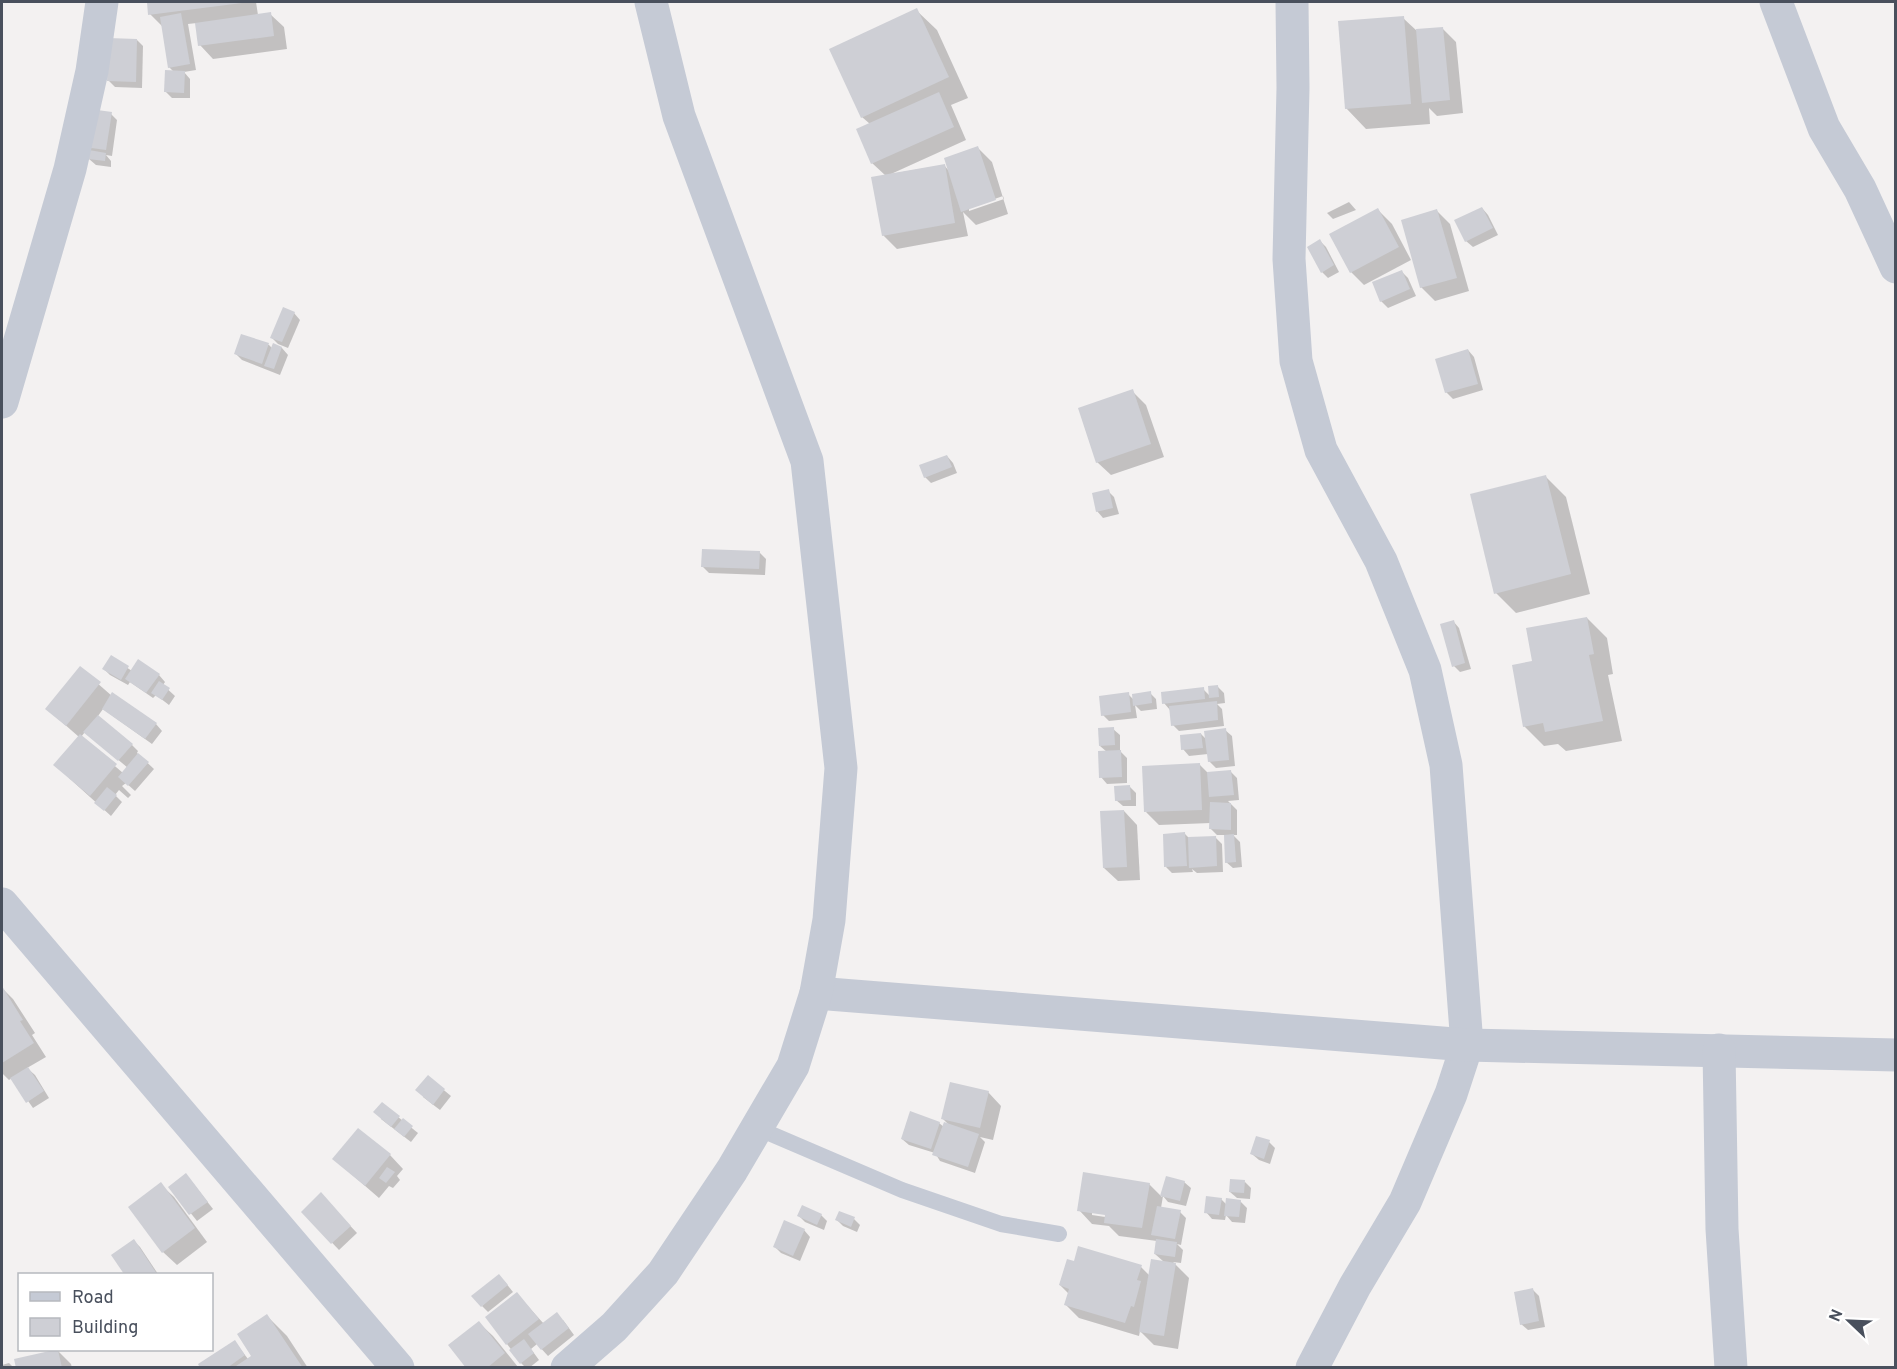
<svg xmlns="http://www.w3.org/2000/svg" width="1897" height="1369" font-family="Overpass,sans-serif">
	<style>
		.shadow { fill: #0003; fill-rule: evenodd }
		.building { fill: #cecfd5 }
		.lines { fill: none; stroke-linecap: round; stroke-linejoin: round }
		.service { stroke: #c5cad5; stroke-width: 16 }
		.minor { stroke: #c5cad5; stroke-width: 33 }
		.tertiary { stroke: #c5cad5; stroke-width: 33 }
	</style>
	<rect width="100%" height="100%" fill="#f3f1f1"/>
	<g class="shadow">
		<path d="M148,2H256L258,15L270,14L284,27L287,49L213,59L200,45L197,23L188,24L196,70L184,72L190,79V98H172L165,91L174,72L169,67L163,27L150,14Z"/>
		<path d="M916,10L937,30L968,98L951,105L966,140L891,174L944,165L949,171L978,148L992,162L1008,214L976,225L963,212L968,236L897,249L883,235L886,176L872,163L870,124L862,117ZM1003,196L1004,199L969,211V208Z"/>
		<path d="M1403,18L1417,31L1442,28L1456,42L1463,113L1437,116L1429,108L1430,124L1366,129L1346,108Z"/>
		<path d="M137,40L143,46L142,88L115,87L108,80Z"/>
		<path d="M111,114L117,120L112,156L106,155L111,161V167L96,165L89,159L86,147Z"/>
		<path d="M1349,202L1356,210L1333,219L1327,213Z"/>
		<path d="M1482,208L1488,215L1498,235L1473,247L1466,241Z"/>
		<path d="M1378,210L1392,224L1411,260L1364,285L1351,272Z"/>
		<path d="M1437,211L1450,224L1469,291L1435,301L1421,287Z"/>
		<path d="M1320,241L1326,247L1339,272L1328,278L1322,272Z"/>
		<path d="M1401,271L1408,278L1416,296L1388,308L1381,301L1374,283Z"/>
		<path d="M294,313L300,320L288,348L278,344L272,338Z"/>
		<path d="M242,336L269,345L272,348L273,345L282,348L288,355L280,375L242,360L235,353Z"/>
		<path d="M1468,350L1474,357L1483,390L1453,399L1446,392Z"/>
		<path d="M1132,391L1146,405L1164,457L1111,475L1097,462Z"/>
		<path d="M947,456L953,463L957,473L931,483L925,477Z"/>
		<path d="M1545,476L1566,497L1590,594L1516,613L1496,593Z"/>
		<path d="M1108,491L1114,497L1119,514L1103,518L1097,511Z"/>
		<path d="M759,552L766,559L765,575L709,573L703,567Z"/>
		<path d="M1587,618L1607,638L1613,674L1608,675L1622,741L1566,751L1558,744L1544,746L1524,726Z"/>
		<path d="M1453,621L1459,628L1471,669L1460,672L1454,666Z"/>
		<path d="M111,657L132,671L159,675L165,682L163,685L175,696L169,705L156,695L153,698L130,682L128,685L110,675L104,669Z"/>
		<path d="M80,668L112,696L156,724L162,731L152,744L103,709L98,716L132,745L138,751L137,753L154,769L135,791L126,783L122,786L131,795L128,798L119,790L115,795L122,802L111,816L69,778L79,737L47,709ZM85,732L128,768L123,773L81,737Z"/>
		<path d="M1218,687L1224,693L1225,703L1217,704L1222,709L1224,726L1179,731L1173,725L1170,710L1164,703L1203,689L1210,696Z"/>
		<path d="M1150,693L1156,699L1157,709L1141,711L1135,705L1137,718L1109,721L1103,715L1128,694L1134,700Z"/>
		<path d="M1113,729L1120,735V751L1127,758V783L1107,784L1101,777L1107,752L1100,746Z"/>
		<path d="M1225,730L1232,736L1235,766L1216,768L1209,761L1208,754L1189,756L1183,749L1201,734L1207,740Z"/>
		<path d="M1200,765L1209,774L1230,771L1237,778L1239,800L1228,801L1237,810V835H1233L1240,842L1242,867L1233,868L1226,862L1225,835H1217L1210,828L1211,823L1159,825L1146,812Z"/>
		<path d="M1129,786L1136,793V806H1123L1116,800Z"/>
		<path d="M1124,811L1137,825L1140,880L1118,881L1104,868Z"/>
		<path d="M1185,834L1190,839L1215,837L1222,844L1223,872L1197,873L1192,869L1193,872L1172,873L1166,867Z"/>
		<path d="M2,988L13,999L35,1033L32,1035L46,1057L27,1068L35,1075L49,1098L33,1108L12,1078L9,1080L2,1073Z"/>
		<path d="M428,1077L451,1096L440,1110L423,1097Z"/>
		<path d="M988,1092L1001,1106L993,1140L980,1137L985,1142L975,1173L940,1161L935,1153L909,1145L902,1139L939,1123L944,1127H951L943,1119Z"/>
		<path d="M382,1104L418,1133L411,1142L381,1119Z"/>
		<path d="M1269,1142L1275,1148L1270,1164L1259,1160L1252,1154Z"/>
		<path d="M390,1155L403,1169L397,1176L400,1180L393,1188L389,1186L379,1198L334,1159Z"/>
		<path d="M1167,1177L1184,1182L1191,1188L1186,1206L1168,1202L1163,1196L1161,1208L1180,1212L1186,1218L1181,1245L1177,1244L1183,1250L1181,1263L1173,1262L1189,1278L1178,1349L1154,1345L1140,1331L1139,1336L1079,1318L1066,1305L1069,1294L1060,1285L1075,1263L1141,1267L1150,1276L1164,1262L1155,1254L1157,1241L1119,1236L1109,1226L1092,1224L1079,1210L1149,1184L1162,1197ZM1092,1212L1113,1215L1112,1218L1092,1215Z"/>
		<path d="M192,1182L213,1209L197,1221L170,1187Z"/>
		<path d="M1245,1182L1251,1188L1250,1199L1237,1198L1230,1192Z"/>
		<path d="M160,1184L174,1197L207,1242L177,1265L163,1252Z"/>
		<path d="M1221,1199L1227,1205L1240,1201L1247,1208L1245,1223L1232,1222L1226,1215L1225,1220L1212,1219L1206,1212Z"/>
		<path d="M327,1201L357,1233L339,1250L303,1212Z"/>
		<path d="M821,1215L827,1221L824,1230L805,1222L799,1216Z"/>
		<path d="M854,1219L860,1225L857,1232L843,1226L837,1220Z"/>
		<path d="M804,1230L810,1237L800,1261L781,1253L775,1247Z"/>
		<path d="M134,1241L140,1247L158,1274H126L113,1255Z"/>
		<path d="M505,1282L513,1292L488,1312L482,1306Z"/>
		<path d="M1533,1290L1539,1296L1545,1327L1528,1330L1521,1324Z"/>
		<path d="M517,1294L544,1324L563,1320L574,1335L548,1356L537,1344L531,1349L539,1360L529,1368H526L521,1363L507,1344Z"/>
		<path d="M267,1316L287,1336L308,1368H202L235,1342L248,1359L253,1356Z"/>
		<path d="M479,1323L493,1336L518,1367L468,1368Z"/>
		<path d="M57,1350L71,1364L72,1368H18Z"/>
		<path d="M9,1363L14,1368H2V1365Z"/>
	</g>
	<g class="building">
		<path d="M147,2H242V3L148,15Z"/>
		<path d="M917,8L949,77L861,118L829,49Z"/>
		<path d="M271,12L274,36L198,46L195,23Z"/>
		<path d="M181,13L190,64L168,68L160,17Z"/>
		<path d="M1404,16L1411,104L1345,109L1338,21Z"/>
		<path d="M1443,27L1450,100L1422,103L1416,29Z"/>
		<path d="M108,38L137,39L136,82L107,81Z"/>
		<path d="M165,70L185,71L184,93L164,92Z"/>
		<path d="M939,92L954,127L871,164L856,129Z"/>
		<path d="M90,109L112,112L106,150L84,147Z"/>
		<path d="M978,146L996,200L961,212L944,158Z"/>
		<path d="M89,150L106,153L105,161L88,159Z"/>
		<path d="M945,164L955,223L882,236L871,177Z"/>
		<path d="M1482,207L1493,228L1465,242L1454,220Z"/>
		<path d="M1378,208L1399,247L1350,273L1329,234Z"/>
		<path d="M1437,209L1457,278L1420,288L1401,220Z"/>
		<path d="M1320,239L1334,265L1321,273L1307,247Z"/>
		<path d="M1402,270L1410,289L1380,302L1372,282Z"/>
		<path d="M283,307L295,312L282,342L270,338Z"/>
		<path d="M241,334L269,343L262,364L234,354Z"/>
		<path d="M273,343L282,347L274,369L264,366Z"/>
		<path d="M1468,349L1478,384L1445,393L1435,359Z"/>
		<path d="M1133,389L1151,444L1096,463L1078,408Z"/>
		<path d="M947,455L952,467L924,478L919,465Z"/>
		<path d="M1546,475L1571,574L1494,594L1470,494Z"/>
		<path d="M1109,489L1113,508L1096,512L1092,493Z"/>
		<path d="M702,549L760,551L759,569L701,567Z"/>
		<path d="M1587,617L1594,654L1589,655L1603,721L1545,732L1543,723L1523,727L1512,665L1532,661L1526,628Z"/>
		<path d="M1454,620L1465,663L1452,667L1440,624Z"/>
		<path d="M111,655L129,666L121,680L102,669Z"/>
		<path d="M138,659L160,674L146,693L125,679Z"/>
		<path d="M80,666L101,682L66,726L45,709Z"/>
		<path d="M159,681L170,688L162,700L151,693Z"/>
		<path d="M1218,685L1219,697L1209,698L1208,686Z"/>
		<path d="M1204,687L1205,699L1162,704L1161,692Z"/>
		<path d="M1151,691L1152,703L1133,706L1132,694Z"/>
		<path d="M112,692L157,723L145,739L102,709Z"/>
		<path d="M1129,692L1131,712L1101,716L1099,696Z"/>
		<path d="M1217,701L1218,720L1171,726L1169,706Z"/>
		<path d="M98,715L133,744L118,761L83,732Z"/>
		<path d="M1114,727L1115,745L1099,746L1098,728Z"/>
		<path d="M1226,728L1229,760L1208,762L1204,731Z"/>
		<path d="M1201,733L1203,748L1181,750L1180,735Z"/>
		<path d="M80,734L117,764L90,796L53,765Z"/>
		<path d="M1121,750L1122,777L1099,778L1098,751Z"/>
		<path d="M138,753L149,762L128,786L118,777Z"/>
		<path d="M1200,763L1202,810L1144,812L1142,766Z"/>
		<path d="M1231,770L1234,795L1209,797L1207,772Z"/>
		<path d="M1130,785L1131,800L1115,801L1114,786Z"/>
		<path d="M107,787L117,795L104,811L94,803Z"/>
		<path d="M1210,802L1231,803V830L1209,829Z"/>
		<path d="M1124,810L1127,867L1103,868L1100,811Z"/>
		<path d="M1185,832L1187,866L1164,867L1163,834Z"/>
		<path d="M1234,834L1236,862L1225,863L1224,835Z"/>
		<path d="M1216,836L1217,866L1189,868L1188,837Z"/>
		<path d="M2,986L23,1020L20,1021L34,1043L2,1063Z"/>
		<path d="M28,1067L44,1091L26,1103L10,1078Z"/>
		<path d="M428,1075L445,1089L433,1105L415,1090Z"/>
		<path d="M950,1082L989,1091L980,1128L941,1119Z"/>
		<path d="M382,1102L400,1116L391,1127L373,1112Z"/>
		<path d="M910,1111L940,1122L931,1149L901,1139Z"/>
		<path d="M403,1118L413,1126L404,1137L394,1129Z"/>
		<path d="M944,1122L979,1134L968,1167L932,1155Z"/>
		<path d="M358,1128L391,1154L365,1186L332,1159Z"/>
		<path d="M1256,1136L1270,1140L1264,1159L1250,1154Z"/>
		<path d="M387,1167L395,1172L386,1183L379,1178Z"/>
		<path d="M1083,1172L1150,1183L1142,1228L1104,1223L1105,1215L1077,1211Z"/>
		<path d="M186,1173L208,1202L189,1215L168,1187Z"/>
		<path d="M1166,1176L1185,1181L1180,1201L1160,1196Z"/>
		<path d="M1230,1179L1245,1180L1244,1193L1229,1192Z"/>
		<path d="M161,1182L195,1228L162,1253L128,1207Z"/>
		<path d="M321,1192L351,1226L331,1244L301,1212Z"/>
		<path d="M1206,1196L1222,1198L1219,1215L1204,1213Z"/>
		<path d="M1226,1198L1241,1200L1239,1217L1224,1216Z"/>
		<path d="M802,1205L822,1214L817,1225L797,1216Z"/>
		<path d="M1157,1206L1181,1210L1175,1239L1151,1235Z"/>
		<path d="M839,1211L855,1217L851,1227L835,1220Z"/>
		<path d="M784,1220L805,1229L793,1256L773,1247Z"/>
		<path d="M134,1239L157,1274H124L111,1255Z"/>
		<path d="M1156,1239L1177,1242L1175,1257L1154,1254Z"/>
		<path d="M1078,1246L1142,1265L1137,1280L1141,1281L1134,1307L1131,1306L1125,1323L1064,1305L1069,1289L1059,1285L1067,1259L1074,1261Z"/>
		<path d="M1151,1259L1176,1263L1164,1336L1139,1332Z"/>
		<path d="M499,1274L508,1285L481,1307L471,1296Z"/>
		<path d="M1533,1288L1539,1321L1520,1325L1514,1292Z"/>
		<path d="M517,1292L539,1319L506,1345L485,1317Z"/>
		<path d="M557,1312L569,1328L541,1350L528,1334Z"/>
		<path d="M267,1314L303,1368H233L251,1356L237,1334Z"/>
		<path d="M479,1321L505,1353L487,1368H466L448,1345Z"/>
		<path d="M524,1339L534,1353L520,1364L509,1350Z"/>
		<path d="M235,1340L245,1355L227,1368H200L198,1364Z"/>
		<path d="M54,1350H58L62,1368H16L14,1359Z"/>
	</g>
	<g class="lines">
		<path class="service" d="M757,1128L902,1190L1001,1224L1059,1234"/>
		<g class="minor">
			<path d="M1292,2L1293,88L1289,259L1296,361L1321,450L1381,561L1425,670L1446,765L1467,1045L1451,1094L1405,1202L1355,1286L1312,1368"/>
			<path d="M1776,2L1824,128L1860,189L1896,267"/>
			<path d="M2,402L70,169L92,71L102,2"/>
			<path d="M816,993L1467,1045L1896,1055"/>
			<path d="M1719,1050L1722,1229L1731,1368"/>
			<path d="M567,1368L614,1327L663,1273L732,1170L793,1066L816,993L829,920L841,768L807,461L679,116L651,2"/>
		</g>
		<path class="tertiary" d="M2,904L398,1368"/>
	</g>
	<rect width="1897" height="1369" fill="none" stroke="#49505d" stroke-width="6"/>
	<rect x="18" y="1273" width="195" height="78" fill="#ffffff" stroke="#b6b9be" stroke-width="1.5"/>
	<rect x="30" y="1292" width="30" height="9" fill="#c5cad5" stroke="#b6b9be" stroke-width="1.5"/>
	<text x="72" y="1303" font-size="18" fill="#49505d">Road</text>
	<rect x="30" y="1318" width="30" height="18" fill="#cecfd5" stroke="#b6b9be" stroke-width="1.5"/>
	<text x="72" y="1333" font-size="18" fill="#49505d">Building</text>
	<g transform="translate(1849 1321) rotate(293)" stroke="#ffffff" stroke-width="4.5" paint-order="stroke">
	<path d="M0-4.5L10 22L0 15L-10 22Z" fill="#49505d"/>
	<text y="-9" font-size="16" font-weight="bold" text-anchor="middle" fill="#49505d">N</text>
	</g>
</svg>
